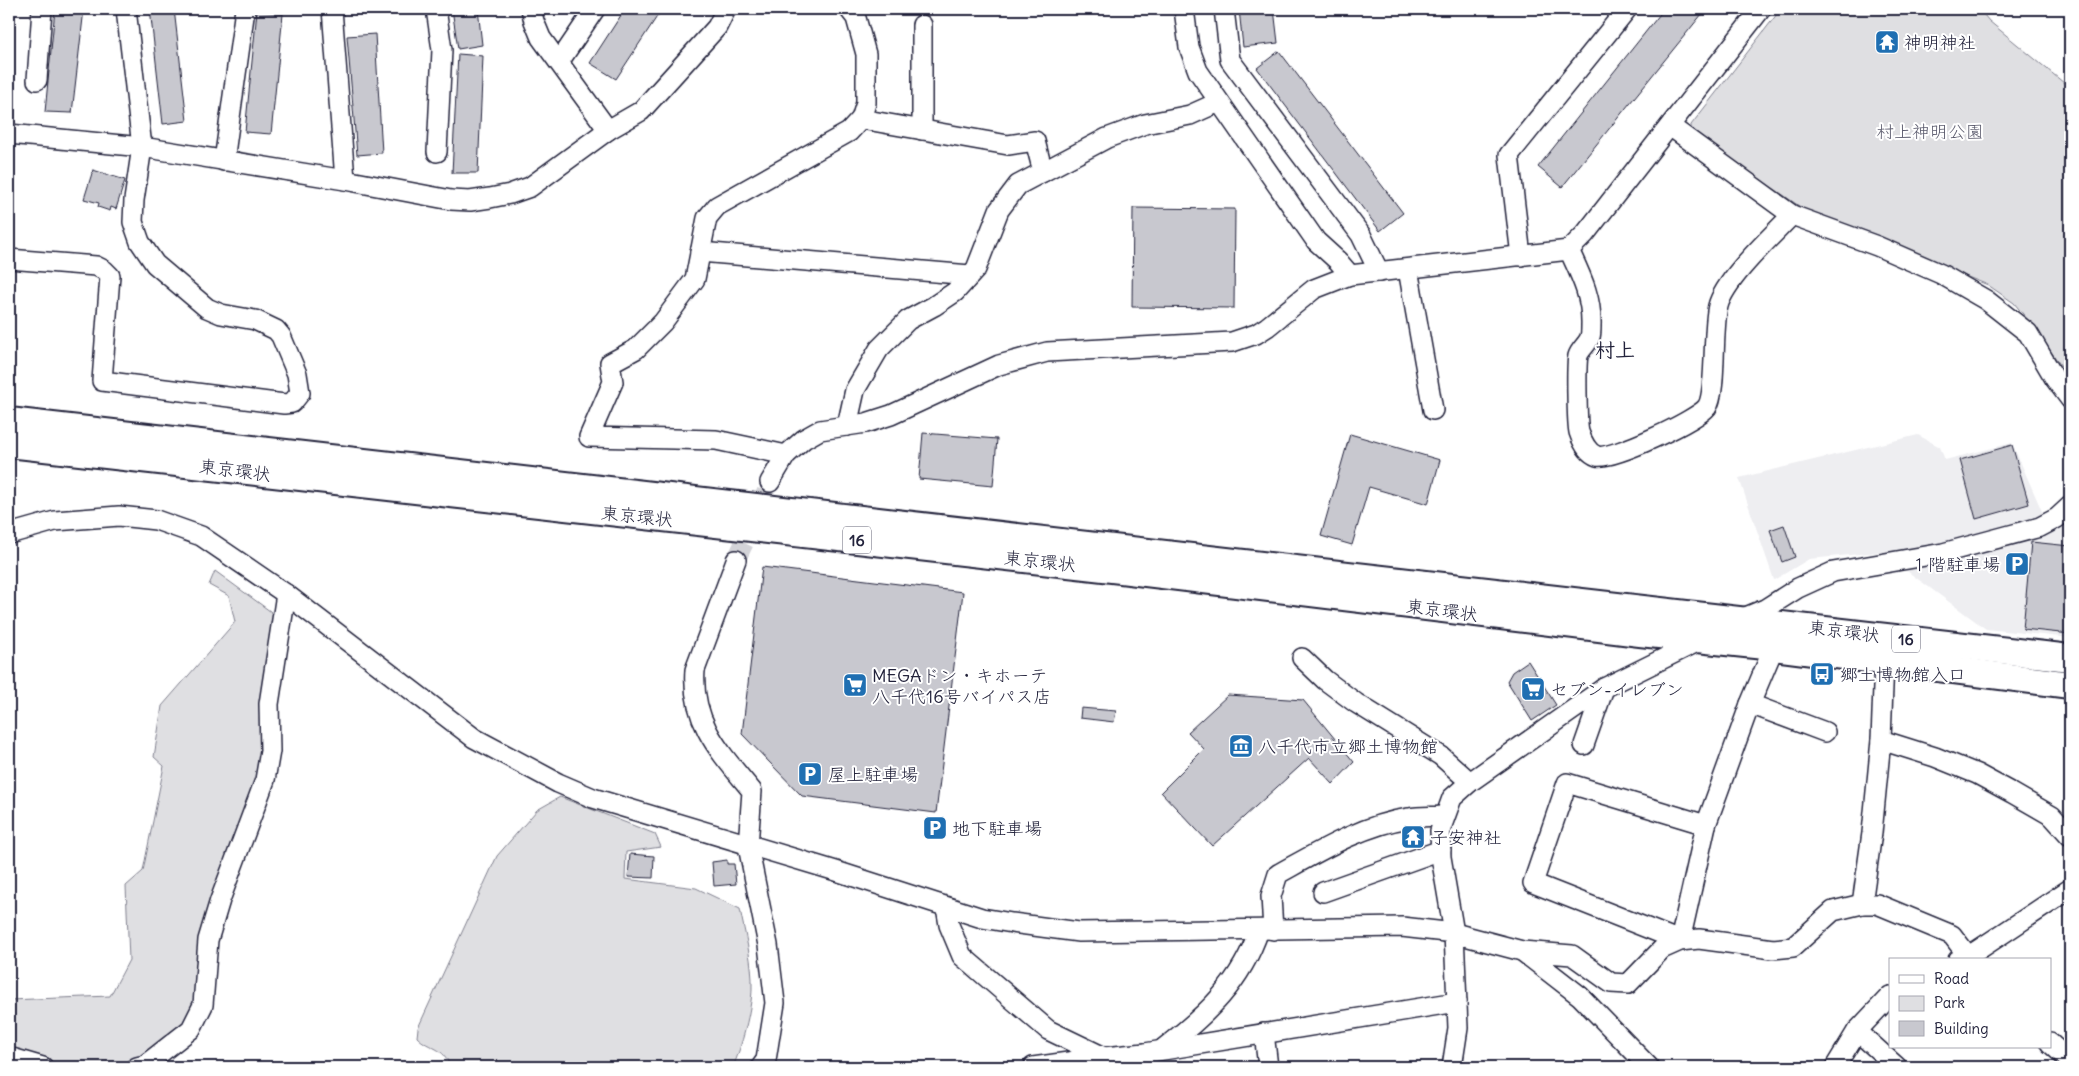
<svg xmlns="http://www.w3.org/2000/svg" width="2079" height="1076" font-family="Delius,'Klee One',sans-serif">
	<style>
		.built { fill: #eeeef1 }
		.green { fill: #dfdfe2; stroke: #80808e }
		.building { fill: #c8c8cf; stroke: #22223b }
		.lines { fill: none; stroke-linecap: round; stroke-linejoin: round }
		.minor-tunnel { stroke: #d3d3d8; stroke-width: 19; stroke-dasharray: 19 9; stroke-linecap: butt }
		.minor-casing { stroke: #22223b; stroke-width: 22 }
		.highway-casing { stroke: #22223b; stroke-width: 30 }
		.minor { stroke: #fff; stroke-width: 19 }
		.highway { stroke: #fff; stroke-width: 26 }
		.labels { text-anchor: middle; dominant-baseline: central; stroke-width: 4; stroke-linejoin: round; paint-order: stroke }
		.shield { fill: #fff; stroke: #646476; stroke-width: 1 }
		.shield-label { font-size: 16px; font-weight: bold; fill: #22223b }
		.poi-label { font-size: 18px; fill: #22223b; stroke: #fff; text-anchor: start }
		.park-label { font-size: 18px; fill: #5b5b6d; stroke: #fff }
		.street-label { font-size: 18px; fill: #22223b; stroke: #fff }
		.quarter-label { font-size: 20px; font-weight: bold; fill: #22223b; stroke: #fff }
	</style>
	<rect width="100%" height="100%" fill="#fff"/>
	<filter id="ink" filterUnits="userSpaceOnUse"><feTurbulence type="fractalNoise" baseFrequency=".02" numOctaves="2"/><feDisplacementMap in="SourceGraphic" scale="10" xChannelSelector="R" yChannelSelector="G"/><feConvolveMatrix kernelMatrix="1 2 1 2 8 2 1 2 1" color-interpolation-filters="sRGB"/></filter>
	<g filter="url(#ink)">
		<path class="built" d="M1918,435L1940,447L1945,460L2012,443L2049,527L2070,529V638L1986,629L1881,552L1809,559L1774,580L1739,478Z"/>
		<g class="green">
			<path d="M1781,9H1979L1989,21L2070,88V379L2036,330L2014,303L1988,285L1812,215L1691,131V125Z"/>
			<path d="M215,571L274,614L265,751L199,991L187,1023L146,1059L104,1067H9V1000L110,996L129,960L126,886L143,871L164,766L154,757L162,706L235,622L229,596L209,585Z"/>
			<path d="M560,797L655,834L661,847L626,852L625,879L696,888L740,909C745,935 753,963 752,989C752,1008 741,1049 733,1067H450C444,1046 430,1050 417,1037L418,1028L497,856L537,810Z"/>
		</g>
		<g class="building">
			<path d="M55,9H84L72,113L45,112Z"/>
			<path d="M150,9H174L187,121L163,124Z"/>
			<path d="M452,9H478L482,45L458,49Z"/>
			<path d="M625,9H662L616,79L590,63Z"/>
			<path d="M1239,9H1274L1278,43L1243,47Z"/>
			<path d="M1664,9H1695L1702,14L1562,187L1538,167Z"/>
			<path d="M257,11L283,14L271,134L245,132Z"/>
			<path d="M375,34L382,153L357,155L347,36Z"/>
			<path d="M1279,51L1403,213L1380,231L1257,68Z"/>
			<path d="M458,54L483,56L478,173H452Z"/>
			<path d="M93,170L125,180L116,209L111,207L110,211L98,207L99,203L84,199Z"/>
			<path d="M1133,208L1235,209L1234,308L1132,307Z"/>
			<path d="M923,433L997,439L993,486L919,479Z"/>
			<path d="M1350,434L1440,460L1428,504L1369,487L1352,545L1321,536Z"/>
			<path d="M2012,445L2029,504L1976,519L1960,460Z"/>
			<path d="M1784,525L1795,557L1782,562L1770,530Z"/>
			<path d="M2031,542L2070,546V634L2023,629Z"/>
			<path d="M762,567L963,592L936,813L802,796L742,734Z"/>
			<path d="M1528,661L1556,705L1532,721L1507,681L1512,672Z"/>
			<path d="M1228,695L1303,700L1354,762L1333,784L1309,758L1212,846L1161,792L1204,749L1188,732Z"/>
			<path d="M1081,708L1116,711L1114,722L1080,718Z"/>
			<path d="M630,854L654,856L653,878L628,877Z"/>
			<path d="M727,860V864H734L736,884L714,886L712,862Z"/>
		</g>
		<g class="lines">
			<path class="minor-tunnel" d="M736,560L755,520L770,482"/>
			<defs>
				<g id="minor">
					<path d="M332,9L345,180"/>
					<path d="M436,9L442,50L437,152"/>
					<path d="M531,9L534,21L541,38L608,130"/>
					<path d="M1184,9L1189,47L1198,71L1316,241L1338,261L1350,275"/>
					<path d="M1224,9L1230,60L1361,235L1379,272"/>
					<path d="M559,62L595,9"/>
					<path d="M37,80L42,9"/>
					<path d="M861,119L1008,145L1035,141L1043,172"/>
					<path d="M1670,126L1792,215L1877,246L1941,274L1986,300L2028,333L2055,379L2070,399"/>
					<path d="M922,130V25"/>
					<path d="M9,134L142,147L345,180L451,200L470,201L490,198L510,194L530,187L608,130L641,111L717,27L726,9"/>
					<path d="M224,161L245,9"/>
					<path d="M1569,250C1581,276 1592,297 1591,326C1591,329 1591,334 1590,337C1588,344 1580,349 1578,356C1576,365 1577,424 1579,432C1582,441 1588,453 1597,456C1612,460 1697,420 1707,407C1717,393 1712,329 1718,306C1725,279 1771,237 1792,215"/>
					<path d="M700,252L970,275"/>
					<path d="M1521,256L1509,155L1627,9"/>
					<path d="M9,259L96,266L104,270L110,276L102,381L284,404L292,403L300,393L297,374L281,336L276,330L255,320L221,314L207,308L155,264L140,242L133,222L134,200L142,147L126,9"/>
					<path d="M1408,269L1433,410"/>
					<path d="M847,426L855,390L879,349L908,320L934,306L955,292L976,269L999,210L1018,185L1107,138L1145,124L1190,115L1219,102"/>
					<path d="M786,455L716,440L589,437L613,382L610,363L636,349L663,322L695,279L707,218L717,206L849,132L861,119L866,103V54L856,18L849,9"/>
					<path d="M770,482L786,455L804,439L820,430L866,423L891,415L999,365L1047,352L1232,342L1256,334L1267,327L1314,289L1350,275L1569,250L1585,234L1761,9"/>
					<path d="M9,534L55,521L119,516L156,520L201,536L286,594L474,738L558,783L593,798L836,871L982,918L1012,923L1079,932L1402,927L1454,933L1522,951L1580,996L1649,1067"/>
					<path d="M736,560L695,670C691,723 721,753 752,791L748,846L768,945L775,1003L766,1060L761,1067"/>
					<path d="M1741,619L1765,609L1798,588L1833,572L1943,553L2040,527L2057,518L2070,506"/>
					<path d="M1302,658L1325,680L1356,703L1441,756L1470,782"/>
					<path d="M1750,704L1825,732"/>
					<path d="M1881,740L1935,757L1977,774L2012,793L2052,816L2070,836"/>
					<path d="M1584,745L1604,688"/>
					<path d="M1567,783L1706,825L1680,941L1533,883Z"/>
					<path d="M1706,825L1750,704L1774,647"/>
					<path d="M1323,892L1441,850"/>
					<path d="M1862,904L1872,833L1881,740L1884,660"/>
					<path d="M946,907L949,925L962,956L1048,1030L1104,1057"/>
					<path d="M1273,930L1271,896L1278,874C1318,852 1362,825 1409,818C1420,816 1432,817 1444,816"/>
					<path d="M1522,951L1572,955L1611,983L1628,984L1662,949L1680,941L1699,939L1773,949L1793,947L1833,911L1862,904H1877L1952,935L1971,960"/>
					<path d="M1958,960L1969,956L2070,889"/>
					<path d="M1857,1031L1897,1067"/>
					<path d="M1264,1033L1268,1067"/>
					<path d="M2050,1043L2070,1061"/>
					<path d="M1164,1048C1207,1014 1241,983 1259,930"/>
					<path d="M9,1057L43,1067"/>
					<path d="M137,1067L145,1065L191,1029L203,1005L208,940L220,900L265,780L270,751L269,704L286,594"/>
					<path d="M1033,1067L1104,1057L1145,1053L1457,1002"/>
					<path d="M1452,1067L1458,1028L1454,933L1441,857L1440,831L1452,798L1470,782L1604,688L1703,639"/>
					<path d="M1835,1067L1857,1031L1890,996"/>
				</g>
				<g id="highway">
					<path d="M9,421L2070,658"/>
					<path d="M9,444L1121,570L1640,633L1774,647L2070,685"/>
				</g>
			</defs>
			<use href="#minor" class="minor-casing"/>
			<use href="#highway" class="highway-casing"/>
			<use href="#minor" class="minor"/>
			<use href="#highway" class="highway"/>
		</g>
	</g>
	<defs>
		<symbol id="temple-square" viewBox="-11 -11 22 22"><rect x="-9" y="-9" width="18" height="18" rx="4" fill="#1f6fb2" stroke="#fff"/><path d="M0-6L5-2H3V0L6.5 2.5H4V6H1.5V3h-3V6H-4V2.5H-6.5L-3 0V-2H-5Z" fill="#fff"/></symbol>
		<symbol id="parking-square" viewBox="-11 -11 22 22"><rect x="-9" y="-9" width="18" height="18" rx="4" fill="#1f6fb2" stroke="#fff"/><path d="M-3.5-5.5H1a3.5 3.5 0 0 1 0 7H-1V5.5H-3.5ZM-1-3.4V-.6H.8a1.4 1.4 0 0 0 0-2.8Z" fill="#fff"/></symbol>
		<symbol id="bus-square" viewBox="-11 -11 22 22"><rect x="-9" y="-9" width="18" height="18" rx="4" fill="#1f6fb2" stroke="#fff"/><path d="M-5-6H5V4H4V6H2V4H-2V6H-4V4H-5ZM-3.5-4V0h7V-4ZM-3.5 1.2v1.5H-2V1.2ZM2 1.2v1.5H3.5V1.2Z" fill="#fff"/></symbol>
		<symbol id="supermarket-square" viewBox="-11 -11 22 22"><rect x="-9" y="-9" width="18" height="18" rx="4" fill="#1f6fb2" stroke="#fff"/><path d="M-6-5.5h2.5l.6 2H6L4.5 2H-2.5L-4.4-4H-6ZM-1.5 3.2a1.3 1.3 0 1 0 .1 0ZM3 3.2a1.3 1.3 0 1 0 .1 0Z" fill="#fff"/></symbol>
		<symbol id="museum-square" viewBox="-11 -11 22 22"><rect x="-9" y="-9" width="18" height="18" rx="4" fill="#1f6fb2" stroke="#fff"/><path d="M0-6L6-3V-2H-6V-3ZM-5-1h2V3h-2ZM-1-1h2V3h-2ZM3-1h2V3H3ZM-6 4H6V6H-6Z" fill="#fff"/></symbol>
	</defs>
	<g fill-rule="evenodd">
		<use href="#temple-square" x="1873" y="28" width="28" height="28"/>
		<use href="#parking-square" x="2003" y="550" width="28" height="28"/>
		<use href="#bus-square" x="1808" y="660" width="28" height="28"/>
		<use href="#supermarket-square" x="841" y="671" width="28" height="28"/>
		<use href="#supermarket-square" x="1519" y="675" width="28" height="28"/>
		<use href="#museum-square" x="1227" y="732" width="28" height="28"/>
		<use href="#parking-square" x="796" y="760" width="28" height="28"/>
		<use href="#parking-square" x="921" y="814" width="28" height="28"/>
		<use href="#temple-square" x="1399" y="823" width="28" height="28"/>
	</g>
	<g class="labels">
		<g class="shield">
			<rect x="843" y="526.5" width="28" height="27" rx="4"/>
			<rect x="1892" y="625.5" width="28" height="27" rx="4"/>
		</g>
		<g class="shield-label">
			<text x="857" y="540">16</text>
			<text x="1906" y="639">16</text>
		</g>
		<g class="poi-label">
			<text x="1904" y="42">神明神社</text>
			<text x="2000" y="564" text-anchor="end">１階駐車場</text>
			<text x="1840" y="674">郷土博物館入口</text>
			<text x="872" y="675">MEGAドン・キホーテ<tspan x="872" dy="21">八千代16号バイパス店</tspan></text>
			<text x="1550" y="689">セブン-イレブン</text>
			<text x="1258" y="746">八千代市立郷土博物館</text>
			<text x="828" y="774">屋上駐車場</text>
			<text x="952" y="828">地下駐車場</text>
			<text x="1430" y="837">子安神社</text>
		</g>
		<g class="park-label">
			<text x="1930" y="131">村上神明公園</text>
		</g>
		<g class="street-label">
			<text transform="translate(235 470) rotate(7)">東京環状</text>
			<text transform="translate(637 516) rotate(6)">東京環状</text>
			<text transform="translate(1040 561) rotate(6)">東京環状</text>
			<text transform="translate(1442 610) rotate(7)">東京環状</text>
			<text transform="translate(1844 631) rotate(7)">東京環状</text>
		</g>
		<g class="quarter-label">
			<text x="1615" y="349">村上</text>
		</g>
	</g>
	<rect width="2079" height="1076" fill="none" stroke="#fff" stroke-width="30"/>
	<rect x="15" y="15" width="2049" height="1046" fill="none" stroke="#22223b" stroke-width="2" filter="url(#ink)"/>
	<rect x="1889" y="958" width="162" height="90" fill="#ffffff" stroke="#a7a7b1"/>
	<rect x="1899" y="975" width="25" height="8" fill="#ffffff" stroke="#a7a7b1"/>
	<text x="1934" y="984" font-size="15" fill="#22223b">Road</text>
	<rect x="1899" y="996" width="25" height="15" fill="#dfdfe2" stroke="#a7a7b1"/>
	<text x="1934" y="1008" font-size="15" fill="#22223b">Park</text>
	<rect x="1899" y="1021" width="25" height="15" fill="#c8c8cf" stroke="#a7a7b1"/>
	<text x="1934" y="1034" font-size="15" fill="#22223b">Building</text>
</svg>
